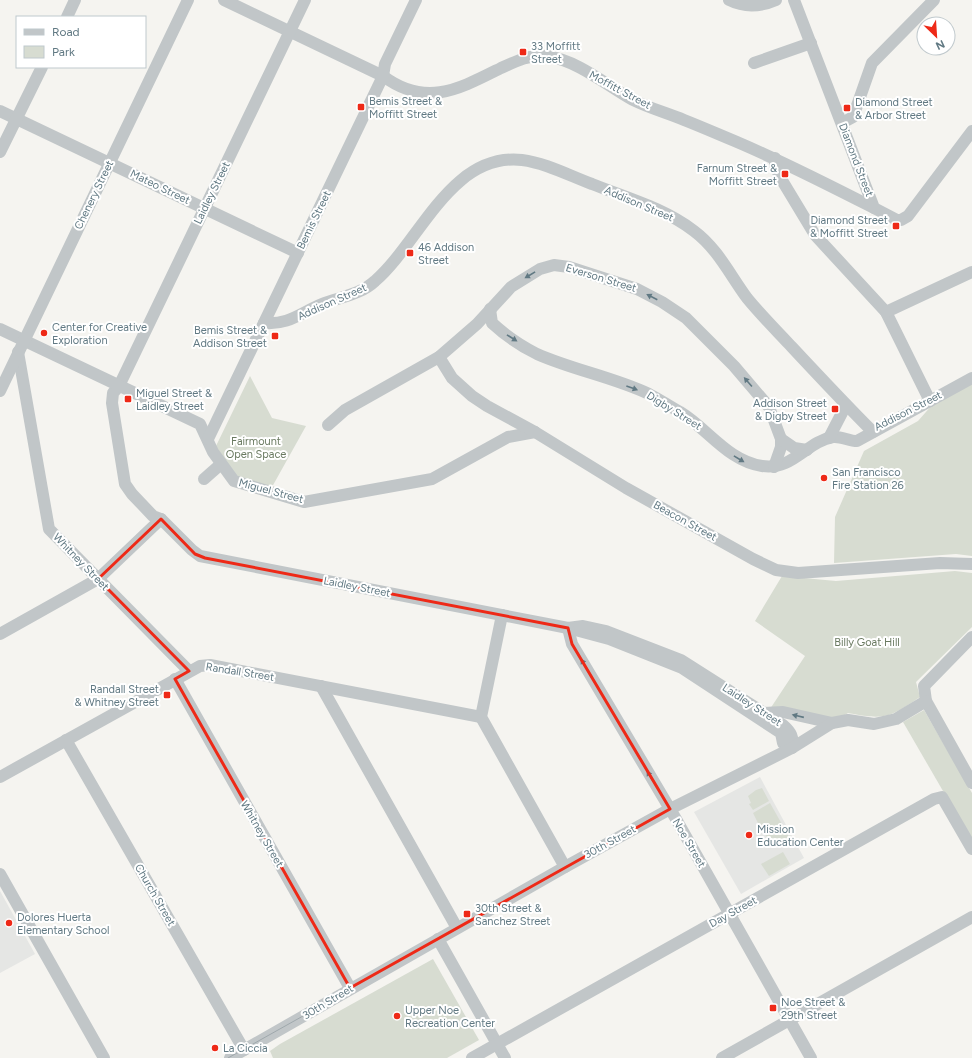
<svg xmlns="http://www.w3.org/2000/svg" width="972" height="1058" font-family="Figtree,sans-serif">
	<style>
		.built { fill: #e5e6e4 }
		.green { fill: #d7dcd1 }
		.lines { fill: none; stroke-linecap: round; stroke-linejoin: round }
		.minor { stroke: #c1c6c8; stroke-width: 12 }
		.tram { stroke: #9fa8ac; stroke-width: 1 }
		.oneway { fill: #617983 }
		.marked { fill: none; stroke: #ee2917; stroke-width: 3; stroke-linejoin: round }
		.poi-dot { fill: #ee2917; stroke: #fff; stroke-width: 1.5 }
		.labels { text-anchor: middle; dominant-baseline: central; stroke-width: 4; stroke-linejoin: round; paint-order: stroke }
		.poi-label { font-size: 11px; fill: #617983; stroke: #fff; text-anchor: start }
		.street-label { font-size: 11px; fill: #617983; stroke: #fff }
		.park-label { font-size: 11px; fill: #6a7a61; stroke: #fff }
	</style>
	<rect width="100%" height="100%" fill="#f5f4f0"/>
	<g class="built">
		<path d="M760,777L804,858L741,894L694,812Z"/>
		<path d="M0,891L35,954L0,973Z"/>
	</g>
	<g class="green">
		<path d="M250,376L272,418L306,426L272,487L236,478L216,446Z"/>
		<path d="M972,383V556L956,554L834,563L835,517L864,451L918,421L933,404Z"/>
		<path d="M955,571L972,573V627L916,682L920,697C889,718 885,720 848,713L832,723L770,709L805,656L755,621L782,576L836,581Z"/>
		<path d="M924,710L972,793V841L903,722Z"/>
		<path d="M762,788L769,801L753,810L749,804L751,803L748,796L756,790Z"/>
		<path d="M770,803L788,835L787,842L780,847C770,846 765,834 760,826L761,825H759L753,813Z"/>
		<path d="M783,852L790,864L769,876L761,864Z"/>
		<path d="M433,959L479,1040L447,1058H273L270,1051L280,1044Z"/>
	</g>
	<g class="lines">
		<g class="minor">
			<path d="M224,0L383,76C426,108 459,89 501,68C516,61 531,54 547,56C579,61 606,85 633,100C649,108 667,113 684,120C702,127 720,135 737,142C784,162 829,185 874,208"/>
			<path d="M305,0L119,386L113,393L112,403L125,484L132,494L153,516L161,519L192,550L200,556L568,628L609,639L682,668L781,733L783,743L792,748C794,737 791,732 783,725L681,660L606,631L583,626L568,628"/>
			<path d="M729,0C745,8 760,7 776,0"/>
			<path d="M794,0L874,208L897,220H901L908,216L972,131"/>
			<path d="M67,17L75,0"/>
			<path d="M754,63L811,43"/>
			<path d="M0,111L298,253"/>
			<path d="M842,123L853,117L872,63L934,0"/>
			<path d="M0,152L42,67"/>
			<path d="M775,158V165L780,177L815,235L886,312L930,401"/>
			<path d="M490,309L492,323C505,335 521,346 537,354C573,370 613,377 649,394C659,399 669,406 680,412C708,429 728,461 762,466C793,471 807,441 833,437C841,436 849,441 857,441L972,378"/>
			<path d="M886,312L972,272"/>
			<path d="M264,323C289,325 300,313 322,304C340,297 360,295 375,281C420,242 451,152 522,160C546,163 570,176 592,184C627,198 664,208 694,231C718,249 730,275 747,298C760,314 775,329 789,344C817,374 844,403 873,432"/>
			<path d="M0,329L200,424L213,452L234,481L304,502L432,479L508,437L535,432"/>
			<path d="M18,352L49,529L189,671"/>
			<path d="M439,357L452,378L472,396L487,406L535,432L626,488L753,559L776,570L798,573L940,563L972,564"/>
			<path d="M0,391L188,0"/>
			<path d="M328,425L345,410L439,357L477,324L511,287L540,269L554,265L569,267L637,289L662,302L686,318L734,366L769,407L781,439V447L774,467"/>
			<path d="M829,438L846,405"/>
			<path d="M208,439L383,76L385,64L416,0"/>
			<path d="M781,439L794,448L807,450"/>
			<path d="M204,479L221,464"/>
			<path d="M502,615L481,717L565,867"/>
			<path d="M568,628L572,644L676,819L811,1058"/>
			<path d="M0,634L98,579L161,519"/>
			<path d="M972,637L924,686L926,701L972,783"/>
			<path d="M175,679L350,988"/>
			<path d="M321,686L457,928"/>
			<path d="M764,713L783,712L832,723"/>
			<path d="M66,740L244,1050"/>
			<path d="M0,777L200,666L210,665L481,717"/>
			<path d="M0,874L104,1058"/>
			<path d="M438,939L505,1058"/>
			<path d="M230,1058L565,867L670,809L792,748L832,723L848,720L874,724L896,719L926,701"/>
			<path d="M472,1058L934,799L942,797L972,849"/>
			<path d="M722,1058L972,917"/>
		</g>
		<path class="tram" d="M228,1058L303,1016"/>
	</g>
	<defs><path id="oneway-solid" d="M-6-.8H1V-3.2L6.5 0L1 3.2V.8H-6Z"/></defs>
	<g class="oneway">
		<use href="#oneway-solid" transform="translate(530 275) rotate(149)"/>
		<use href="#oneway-solid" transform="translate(652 297) rotate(-153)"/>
		<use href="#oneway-solid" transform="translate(512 338) rotate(32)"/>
		<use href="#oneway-solid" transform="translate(748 382) rotate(-131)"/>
		<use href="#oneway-solid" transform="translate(632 388) rotate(20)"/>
		<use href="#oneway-solid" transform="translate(739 459) rotate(31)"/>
		<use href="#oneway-solid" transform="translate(584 664) rotate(-121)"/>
		<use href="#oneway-solid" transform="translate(798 716) rotate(-167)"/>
		<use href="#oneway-solid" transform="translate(650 776) rotate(-121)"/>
	</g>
	<path class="marked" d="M161,519L195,554L205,558L568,628L572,644L670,809L350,988L175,679L189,671L98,579Z"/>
	<g class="poi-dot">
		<rect x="519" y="48" width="8" height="8" rx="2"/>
		<rect x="357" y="103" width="8" height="8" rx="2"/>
		<rect x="843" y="104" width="8" height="8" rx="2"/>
		<rect x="781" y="170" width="8" height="8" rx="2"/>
		<rect x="892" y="222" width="8" height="8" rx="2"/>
		<rect x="406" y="249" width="8" height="8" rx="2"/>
		<circle cx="44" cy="333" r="4"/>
		<rect x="271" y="332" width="8" height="8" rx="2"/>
		<rect x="124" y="395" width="8" height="8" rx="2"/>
		<rect x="831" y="405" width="8" height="8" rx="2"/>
		<circle cx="824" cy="478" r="4"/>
		<rect x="163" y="691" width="8" height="8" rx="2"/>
		<circle cx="749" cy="835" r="4"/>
		<rect x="463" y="910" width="8" height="8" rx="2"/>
		<circle cx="9" cy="923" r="4"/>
		<rect x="769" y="1004" width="8" height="8" rx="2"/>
		<circle cx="397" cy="1016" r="4"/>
		<circle cx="215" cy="1048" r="4"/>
	</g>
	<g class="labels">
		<g class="poi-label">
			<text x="531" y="46">33 Moffitt<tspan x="531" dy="13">Street</tspan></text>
			<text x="369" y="101">Bemis Street &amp;<tspan x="369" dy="13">Moffitt Street</tspan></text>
			<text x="855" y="102">Diamond Street<tspan x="855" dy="13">&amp; Arbor Street</tspan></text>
			<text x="777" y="168" text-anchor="end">Farnum Street &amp;<tspan x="777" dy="13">Moffitt Street</tspan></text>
			<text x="888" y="220" text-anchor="end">Diamond Street<tspan x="888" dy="13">&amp; Moffitt Street</tspan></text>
			<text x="418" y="247">46 Addison<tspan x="418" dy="13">Street</tspan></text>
			<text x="52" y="327">Center for Creative<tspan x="52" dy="13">Exploration</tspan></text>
			<text x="267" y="330" text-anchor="end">Bemis Street &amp;<tspan x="267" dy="13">Addison Street</tspan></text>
			<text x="136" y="393">Miguel Street &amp;<tspan x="136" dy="13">Laidley Street</tspan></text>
			<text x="827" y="403" text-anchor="end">Addison Street<tspan x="827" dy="13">&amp; Digby Street</tspan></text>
			<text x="832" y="472">San Francisco<tspan x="832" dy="13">Fire Station 26</tspan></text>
			<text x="159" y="689" text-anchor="end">Randall Street<tspan x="159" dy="13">&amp; Whitney Street</tspan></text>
			<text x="757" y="829">Mission<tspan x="757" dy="13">Education Center</tspan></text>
			<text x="475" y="908">30th Street &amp;<tspan x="475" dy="13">Sanchez Street</tspan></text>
			<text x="17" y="917">Dolores Huerta<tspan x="17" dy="13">Elementary School</tspan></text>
			<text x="781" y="1002">Noe Street &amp;<tspan x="781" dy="13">29th Street</tspan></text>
			<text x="405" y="1010">Upper Noe<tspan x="405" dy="13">Recreation Center</tspan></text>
			<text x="223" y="1048">La Ciccia</text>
		</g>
		<g class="street-label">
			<text transform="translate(620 90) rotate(28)">Moffitt Street</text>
			<text transform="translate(856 160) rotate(69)">Diamond Street</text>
			<text transform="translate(160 187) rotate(26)">Mateo Street</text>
			<text transform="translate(212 193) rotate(-64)">Laidley Street</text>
			<text transform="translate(94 195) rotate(-64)">Chenery Street</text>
			<text transform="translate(639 204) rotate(23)">Addison Street</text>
			<text transform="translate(314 220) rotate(-64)">Bemis Street</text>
			<text transform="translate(601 278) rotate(17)">Everson Street</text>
			<text transform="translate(332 302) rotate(-24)">Addison Street</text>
			<text transform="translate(674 411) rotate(32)">Digby Street</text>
			<text transform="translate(908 411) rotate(-27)">Addison Street</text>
			<text transform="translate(271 491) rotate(15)">Miguel Street</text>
			<text transform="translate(685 521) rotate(29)">Beacon Street</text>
			<text transform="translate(81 562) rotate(46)">Whitney Street</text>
			<text transform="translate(357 587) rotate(11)">Laidley Street</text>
			<text transform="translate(240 672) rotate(9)">Randall Street</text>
			<text transform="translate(752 705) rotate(33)">Laidley Street</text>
			<text transform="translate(262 834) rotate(60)">Whitney Street</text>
			<text transform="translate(610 842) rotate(-29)">30th Street</text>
			<text transform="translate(689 843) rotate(60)">Noe Street</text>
			<text transform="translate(155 895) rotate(60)">Church Street</text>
			<text transform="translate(733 912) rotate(-29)">Day Street</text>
			<text transform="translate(328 1002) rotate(-31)">30th Street</text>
		</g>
		<g class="park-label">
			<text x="256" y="441">Fairmount<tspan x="256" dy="13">Open Space</tspan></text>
			<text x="867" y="642">Billy Goat Hill</text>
		</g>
	</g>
	<rect x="16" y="16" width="130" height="52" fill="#ffffff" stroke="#c0c9cd"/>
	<rect x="24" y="29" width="20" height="6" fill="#c1c6c8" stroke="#c0c9cd"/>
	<text x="52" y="36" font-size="12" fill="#617983">Road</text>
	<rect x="24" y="46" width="20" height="12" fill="#d7dcd1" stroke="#c0c9cd"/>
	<text x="52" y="56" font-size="12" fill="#617983">Park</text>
	<g transform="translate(936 36) rotate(155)"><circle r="19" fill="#ffffff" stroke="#c0c9cd"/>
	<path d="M0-3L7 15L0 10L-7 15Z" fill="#ee2917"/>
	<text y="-6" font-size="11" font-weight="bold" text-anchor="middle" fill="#617983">N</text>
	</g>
</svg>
